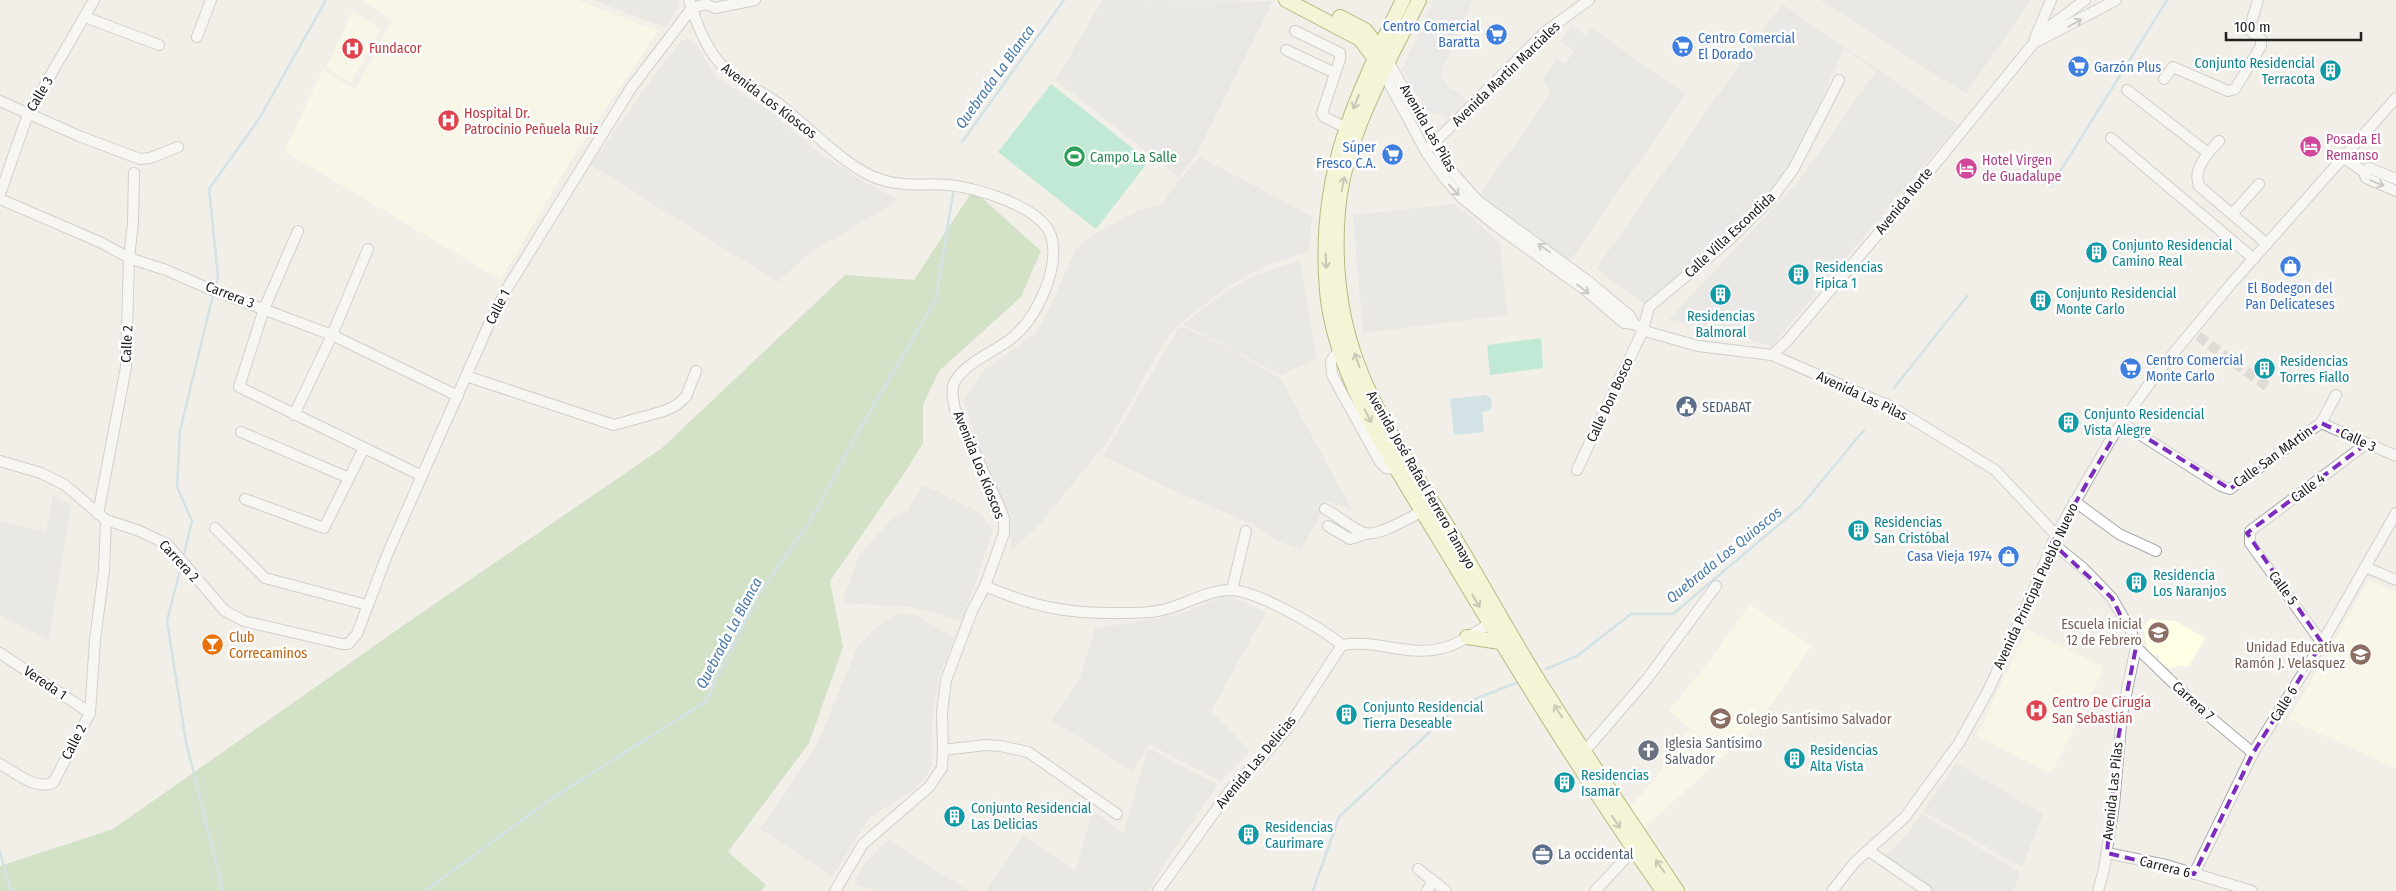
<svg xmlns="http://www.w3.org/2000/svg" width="2396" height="891" font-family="'Fira Sans Condensed',sans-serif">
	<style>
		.residential { fill: #e0dfdf }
		.education { fill: #ffffe5 }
		.forest { fill: #add19e }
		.pitch { fill: #88e0be }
		.parking { fill: #e2e2e2 }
		.water { fill: #aad3df }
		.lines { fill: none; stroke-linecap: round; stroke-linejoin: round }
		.stream { stroke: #aad3df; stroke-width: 2.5 }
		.street-tunnel { stroke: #c8c6c1; stroke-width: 10; stroke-dasharray: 10 5; stroke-linecap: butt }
		.street-casing { stroke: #a9a9a9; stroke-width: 12 }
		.secondary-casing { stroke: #707d05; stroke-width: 16 }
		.street { stroke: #fff; stroke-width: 10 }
		.secondary { stroke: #f7fabf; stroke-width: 14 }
		.oneway { stroke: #9c9c9c }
		.oneway2 { stroke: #979978 }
		.marked { fill: none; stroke: #7b2cbf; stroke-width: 4; stroke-dasharray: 10 6; stroke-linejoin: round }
		.labels { text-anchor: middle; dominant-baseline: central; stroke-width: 5; stroke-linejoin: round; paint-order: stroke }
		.shop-label { font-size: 14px; fill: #366cbe; stroke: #fff; text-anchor: end }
		.health-label { font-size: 14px; fill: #be3a42; stroke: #fff; text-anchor: start }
		.culture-label { font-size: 14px; fill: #0d838f; stroke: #fff; text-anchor: start }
		.street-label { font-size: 14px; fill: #222; stroke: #fff }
		.hotel-label { font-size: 14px; fill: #b23c85; stroke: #fff; text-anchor: start }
		.leisure-label { font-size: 14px; fill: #27864d; stroke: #fff; text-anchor: start }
		.service-label { font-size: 14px; fill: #4e5e75; stroke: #fff; text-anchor: start }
		.education-label { font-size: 14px; fill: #785e54; stroke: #fff; text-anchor: end }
		.food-label { font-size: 14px; fill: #c56008; stroke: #fff; text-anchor: start }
		.worship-label { font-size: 14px; fill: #5b616d; stroke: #fff; text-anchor: start }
		.water-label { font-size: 15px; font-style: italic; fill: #4a7aab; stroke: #fff }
	</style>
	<rect width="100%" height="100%" fill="#f2efe9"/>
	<g class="residential">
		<path d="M592,0H677L679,5L665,27Z"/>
		<path d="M1102,0L1273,1L1198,151L1179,178L1056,80Z"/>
		<path d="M1820,0H2030L1966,94Z"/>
		<path d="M1782,4L1958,125L1772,346L1725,332L1669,319L1798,182L1876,71L1844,48L1788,174L1649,307L1596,269Z"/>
		<path d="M1572,25L1586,35L1591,28L1686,94L1570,261L1478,197L1551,93L1542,79L1557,58L1565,64L1574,51L1561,41Z"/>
		<path d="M689,39L695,42L717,78L773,113L813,148L835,163L868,184L899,200L808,254L778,282L591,165L661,66L681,41Z"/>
		<path d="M1200,157L1312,216L1309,251L1270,264L1230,285L1178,325L1164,342L1111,437L1039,525L1012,550L1006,508L977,443L963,400L982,372L1034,334L1047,314L1076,249L1094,234L1134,213L1163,203L1180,179Z"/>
		<path d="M1455,204L1500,243L1507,315L1363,333L1353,215Z"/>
		<path d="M1300,260L1317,359L1281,375L1183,324L1228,290L1254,276Z"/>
		<path d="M1179,327L1187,328L1233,351L1281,379L1352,510L1328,501L1301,550L1276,540L1254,525L1166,487L1103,456Z"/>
		<path d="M921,486L934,490L978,512L993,529L962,621L911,607L842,603L860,554L893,518L908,511Z"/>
		<path d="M53,496L71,504L49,640L0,615V521L46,532Z"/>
		<path d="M1226,595L1266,612L1211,711L1250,751L1220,781L1149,744L1132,771L1051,720L1080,678L1095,628L1178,615Z"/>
		<path d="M899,613L917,615L954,638L938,680L932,720L931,769L915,789L870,817L832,877L760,829L815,749L857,648L878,625Z"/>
		<path d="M1148,748L1218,785L1186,831L1148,891H985L1023,836L1075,871L1093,810L1123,834Z"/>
		<path d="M1956,763L2043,814L2022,867L1923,811Z"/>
		<path d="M1922,814L2020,872L2014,891H1917L1878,864L1904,838Z"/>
		<path d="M888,839L969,891H873L854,883L864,865Z"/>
	</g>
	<g class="education">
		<path d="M363,0H577L658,31L574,155L501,280L284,151L323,70L355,90L393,20Z"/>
		<path d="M353,11L380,29L351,83L326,67Z"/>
		<path d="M2369,580L2396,592V769L2289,719Z"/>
		<path d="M1750,604L1811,646L1755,728L1643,829L1629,808L1652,783L1689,729L1669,710L1709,662Z"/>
		<path d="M2150,619L2175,621L2205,638L2188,667L2177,665L2173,669L2169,668L2159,661V655L2149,656L2143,626Z"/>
		<path d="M2027,629L2104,667L2051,774L1977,736Z"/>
	</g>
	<path class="forest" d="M973,190L1041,251L1021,297L939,371L923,405V443L904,474L830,581L843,647L809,743L728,852L766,885L762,891H0V866L113,829L404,625L662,448L845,275L914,280Z"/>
	<g class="pitch">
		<path d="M1051,84L1149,161L1096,229L998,152Z"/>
		<path d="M1541,338L1543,368L1490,375L1487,345Z"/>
	</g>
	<path class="parking" d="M1434,0H1473L1442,69L1441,74L1448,88L1458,92L1466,100L1446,120L1440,114H1428L1402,69Z"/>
	<path class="water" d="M1485,395L1491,398L1492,403L1490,410L1482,412L1484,432L1454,435L1450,399Z"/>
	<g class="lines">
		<g class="stream">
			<path d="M962,142L1064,0"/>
			<path d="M2051,186L2167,0"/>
			<path d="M215,289L218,276L209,189L259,119L326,0"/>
			<path d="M1894,388L1967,296"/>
			<path d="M183,558L192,521L177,487L180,431L213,295"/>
			<path d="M181,566L167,621L186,742L223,891"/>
			<path d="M1546,669L1577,656L1631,614H1673L1801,506L1864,430"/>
			<path d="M0,852L11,891"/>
			<path d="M425,891L551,799L705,702L760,592L811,520L857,434L936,299L953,193"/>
			<path d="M1313,891L1339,817L1457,706L1516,683"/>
		</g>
		<path class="street-tunnel" d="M2198,336L2268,387"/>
		<defs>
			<g id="street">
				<path d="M689,0C696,21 704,44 718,61C735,81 759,89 779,104C808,126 848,170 882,180C904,187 926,183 949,185C977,188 1045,207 1052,239C1059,272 1035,322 1008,341C991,353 964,364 954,383C951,391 953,400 955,409L1000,508L1004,519V533L985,586L972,611L946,680L942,713L943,750L942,768L929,787L863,844L835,891"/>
				<path d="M692,8L706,4L715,8L755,0"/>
				<path d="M85,17L159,45"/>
				<path d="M1295,31L1340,53V59L1322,113L1324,117L1347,128"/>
				<path d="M197,37L211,0"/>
				<path d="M2035,38L2051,0"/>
				<path d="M2038,41L2116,0"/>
				<path d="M1286,50L1335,73"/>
				<path d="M1388,61L1447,166L1478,201L1588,281L1629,315L1634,324"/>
				<path d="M1383,72L1426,152L1445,179L1461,197L1495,225L1584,289L1624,323L1634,324L1648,332L1698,346L1772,355L1894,408L1995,470L2056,535"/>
				<path d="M2164,79L2173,67L2228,91L2235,89L2261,46V39L2249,30L2258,0"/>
				<path d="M2127,90L2208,153C2201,164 2194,172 2199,186L2267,244"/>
				<path d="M0,101L79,136L140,159L150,158L178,147"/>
				<path d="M2111,138L2254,259"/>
				<path d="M1430,147L1545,32L1589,0"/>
				<path d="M2208,153L2219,141"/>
				<path d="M2344,158L2364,172"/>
				<path d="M2396,179L2369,168L2364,172L2366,178L2396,191"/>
				<path d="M0,194L28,114L94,0"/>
				<path d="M0,199L102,243L129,258L166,270L212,290L332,335L458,396"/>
				<path d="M2233,213L2259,184"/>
				<path d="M298,231L264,309L239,387L422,476"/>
				<path d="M1339,350L1331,361L1332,375L1380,462L1386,468L1398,469"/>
				<path d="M1772,355L1787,341L1878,234L2033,44L2049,27L2085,0"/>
				<path d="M466,376L614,425L664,411L675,406L686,397L696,371"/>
				<path d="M294,415L332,335L368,249"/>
				<path d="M2122,423L2221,486L2230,489L2321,423L2336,395"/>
				<path d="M2321,423L2396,456"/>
				<path d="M241,432L349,478"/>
				<path d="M0,461L41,473L65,485L106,520L137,530L167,544L225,611L244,621L342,644H348L357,634L387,555L489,324L508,287L631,88L692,8"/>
				<path d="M1577,470L1643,330L1649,307L1727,242L1773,197L1794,168L1839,80"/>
				<path d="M245,499L324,528L364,448"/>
				<path d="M2074,501L2119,534L2156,551"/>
				<path d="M1325,509C1337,515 1353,530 1365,533C1378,537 1410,517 1423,511"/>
				<path d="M98,514L126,367L129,258L133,223L134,173"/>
				<path d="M1328,526L1350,539L1366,534"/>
				<path d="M215,528L265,578L367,605"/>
				<path d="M2052,543L2083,568L2112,598L2131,631L2136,647L2122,714L2114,805L2104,869L2098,891"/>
				<path d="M2365,567L2396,580"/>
				<path d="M985,586C1034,607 1067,614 1121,613C1137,613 1154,613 1170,608C1190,602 1209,590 1231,590C1258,591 1321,628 1342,645"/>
				<path d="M1232,590L1246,531"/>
				<path d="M2322,643L2250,543V531L2366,444"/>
				<path d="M1342,645C1374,639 1407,656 1439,649C1456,646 1481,630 1494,620"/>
				<path d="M2136,647L2198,707L2253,753"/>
				<path d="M0,653L90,713"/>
				<path d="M943,750L985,745L1000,746L1028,752L1117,814"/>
				<path d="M1585,751L1647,679L1716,586"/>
				<path d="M0,764C16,773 35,790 53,783L90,713L95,640L104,570L106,520"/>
				<path d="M1869,851L1927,891"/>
				<path d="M2107,853L2166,865L2252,891"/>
				<path d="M1418,869L1446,891"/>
				<path d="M2194,874L2253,753L2322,643L2396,513"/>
				<path d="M1158,891L1234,785L1258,762L1287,729L1342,645"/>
				<path d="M1427,891L1433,880"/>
				<path d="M1595,891L1639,844"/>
				<path d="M1832,891L1855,862L1905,817L1959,743L1989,689L2032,594L2056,535L2111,439L2135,404L2157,373L2231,284L2396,98"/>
			</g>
			<g id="secondary">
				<path d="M1286,0L1360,39L1379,64"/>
				<path d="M1403,0C1354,100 1317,176 1327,291C1335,383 1404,479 1450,557C1518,671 1587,783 1663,891"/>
				<path d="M1419,0C1387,66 1345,135 1338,210C1334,260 1338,307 1354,354C1376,420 1424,487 1460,547C1489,596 1516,646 1547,694C1589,761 1634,826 1677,891"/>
				<path d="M1340,17L1365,30L1376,44"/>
				<path d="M1467,637L1500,642"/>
			</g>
		</defs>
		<use href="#street" class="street-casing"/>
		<use href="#secondary" class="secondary-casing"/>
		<use href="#street" class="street"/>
		<use href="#secondary" class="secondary"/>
	</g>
	<defs><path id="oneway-shaft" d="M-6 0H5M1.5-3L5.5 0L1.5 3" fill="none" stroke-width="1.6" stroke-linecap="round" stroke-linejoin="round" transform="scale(1.25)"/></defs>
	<g class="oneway">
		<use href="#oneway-shaft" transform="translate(2075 23) rotate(-30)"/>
		<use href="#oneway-shaft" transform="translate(2377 183) rotate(22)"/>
		<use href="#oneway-shaft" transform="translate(1454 190) rotate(47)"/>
		<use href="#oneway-shaft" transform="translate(1544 248) rotate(-145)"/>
		<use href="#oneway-shaft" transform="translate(1583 289) rotate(37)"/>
	</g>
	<g class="oneway2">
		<use href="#oneway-shaft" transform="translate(1356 102) rotate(112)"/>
		<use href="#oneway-shaft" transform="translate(1343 184) rotate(-79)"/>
		<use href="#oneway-shaft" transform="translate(1326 261) rotate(88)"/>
		<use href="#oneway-shaft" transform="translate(1357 360) rotate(-110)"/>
		<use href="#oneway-shaft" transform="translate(1368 416) rotate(63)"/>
		<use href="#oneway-shaft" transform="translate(1476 601) rotate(60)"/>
		<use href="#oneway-shaft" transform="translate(1558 711) rotate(-123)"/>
		<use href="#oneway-shaft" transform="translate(1616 822) rotate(57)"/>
		<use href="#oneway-shaft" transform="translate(1660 866) rotate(-125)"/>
	</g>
	<path d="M0 0H2396V891H0ZM2122,423L2230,489L2321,423L2366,444L2247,533L2322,643L2253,753L2194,874L2107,853L2118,739L2136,647L2112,598L2052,543Z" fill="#f2efe9" fill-opacity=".55" fill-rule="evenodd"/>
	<path class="marked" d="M2122,423L2230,489L2321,423L2366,444L2247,533L2322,643L2253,753L2194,874L2107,853L2118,739L2136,647L2112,598L2052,543Z"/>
	<defs>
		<symbol id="supermarket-disc" viewBox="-11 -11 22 22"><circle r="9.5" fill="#3f7fe0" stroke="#fff"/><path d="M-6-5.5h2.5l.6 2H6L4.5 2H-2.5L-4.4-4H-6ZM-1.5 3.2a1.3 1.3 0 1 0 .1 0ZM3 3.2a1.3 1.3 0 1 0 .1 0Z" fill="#fff"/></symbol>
		<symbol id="hospital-disc" viewBox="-11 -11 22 22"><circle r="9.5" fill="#e0444e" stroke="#fff"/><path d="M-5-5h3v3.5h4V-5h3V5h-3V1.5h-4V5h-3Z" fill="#fff"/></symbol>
		<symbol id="building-disc" viewBox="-11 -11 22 22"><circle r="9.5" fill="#0f9aa8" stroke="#fff"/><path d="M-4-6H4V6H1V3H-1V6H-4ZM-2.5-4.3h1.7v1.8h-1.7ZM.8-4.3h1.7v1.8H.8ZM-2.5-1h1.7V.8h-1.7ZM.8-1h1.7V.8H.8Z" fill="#fff"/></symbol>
		<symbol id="hotel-disc" viewBox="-11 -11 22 22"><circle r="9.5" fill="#d1479c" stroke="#fff"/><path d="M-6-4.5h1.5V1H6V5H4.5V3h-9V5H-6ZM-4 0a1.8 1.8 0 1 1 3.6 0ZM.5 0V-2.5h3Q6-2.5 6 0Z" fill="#fff"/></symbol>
		<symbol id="stadium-disc" viewBox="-11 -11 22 22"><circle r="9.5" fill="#2e9e5b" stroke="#fff"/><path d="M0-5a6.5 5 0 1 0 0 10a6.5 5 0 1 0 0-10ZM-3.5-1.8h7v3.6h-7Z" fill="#fff"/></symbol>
		<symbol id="shop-disc" viewBox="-11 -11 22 22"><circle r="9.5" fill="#3f7fe0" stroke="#fff"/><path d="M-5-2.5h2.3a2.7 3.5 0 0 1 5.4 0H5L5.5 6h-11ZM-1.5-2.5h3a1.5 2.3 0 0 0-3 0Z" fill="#fff"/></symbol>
		<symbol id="civic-disc" viewBox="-11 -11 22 22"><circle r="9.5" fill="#5c6f8a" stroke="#fff"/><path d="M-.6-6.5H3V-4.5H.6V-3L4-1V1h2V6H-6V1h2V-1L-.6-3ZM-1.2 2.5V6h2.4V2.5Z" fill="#fff"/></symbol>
		<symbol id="school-disc" viewBox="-11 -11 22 22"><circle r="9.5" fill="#8d6e63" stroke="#fff"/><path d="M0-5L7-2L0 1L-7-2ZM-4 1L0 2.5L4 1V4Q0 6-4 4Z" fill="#fff"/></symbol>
		<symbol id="bar-disc" viewBox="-11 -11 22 22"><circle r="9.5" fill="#e8710a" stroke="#fff"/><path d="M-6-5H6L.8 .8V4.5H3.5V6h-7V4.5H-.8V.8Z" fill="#fff"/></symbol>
		<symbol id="church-disc" viewBox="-11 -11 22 22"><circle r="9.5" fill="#6b7280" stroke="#fff"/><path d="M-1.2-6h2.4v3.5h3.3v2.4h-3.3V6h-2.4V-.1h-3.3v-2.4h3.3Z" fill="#fff"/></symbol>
		<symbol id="office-disc" viewBox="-11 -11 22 22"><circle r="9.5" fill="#5c6f8a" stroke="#fff"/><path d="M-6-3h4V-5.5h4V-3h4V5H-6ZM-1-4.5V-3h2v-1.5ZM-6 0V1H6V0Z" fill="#fff"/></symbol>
	</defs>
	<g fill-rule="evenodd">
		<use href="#supermarket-disc" x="1484" y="22" width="25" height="25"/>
		<use href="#supermarket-disc" x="1670" y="34" width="25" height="25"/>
		<use href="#hospital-disc" x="340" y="36" width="25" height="25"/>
		<use href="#supermarket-disc" x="2066" y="54" width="25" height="25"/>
		<use href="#building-disc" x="2318" y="58" width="25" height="25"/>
		<use href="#hospital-disc" x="436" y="108" width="25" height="25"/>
		<use href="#hotel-disc" x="2298" y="134" width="25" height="25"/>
		<use href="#supermarket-disc" x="1380" y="142" width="25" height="25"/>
		<use href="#stadium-disc" x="1062" y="144" width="25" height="25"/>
		<use href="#hotel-disc" x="1954" y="156" width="25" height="25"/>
		<use href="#building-disc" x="2084" y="240" width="25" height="25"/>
		<use href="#shop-disc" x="2278" y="254" width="25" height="25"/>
		<use href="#building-disc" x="1786" y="262" width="25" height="25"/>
		<use href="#building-disc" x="1708" y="282" width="25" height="25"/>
		<use href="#building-disc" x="2028" y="288" width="25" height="25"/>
		<use href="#supermarket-disc" x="2118" y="356" width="25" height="25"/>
		<use href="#building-disc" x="2252" y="356" width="25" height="25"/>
		<use href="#civic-disc" x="1674" y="394" width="25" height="25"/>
		<use href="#building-disc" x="2056" y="410" width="25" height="25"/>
		<use href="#building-disc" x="1846" y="518" width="25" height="25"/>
		<use href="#shop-disc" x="1996" y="544" width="25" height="25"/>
		<use href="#building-disc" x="2124" y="570" width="25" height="25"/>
		<use href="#school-disc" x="2146" y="620" width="25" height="25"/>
		<use href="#bar-disc" x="200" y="632" width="25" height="25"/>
		<use href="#school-disc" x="2348" y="642" width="25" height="25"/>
		<use href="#hospital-disc" x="2024" y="698" width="25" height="25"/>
		<use href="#building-disc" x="1334" y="702" width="25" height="25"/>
		<use href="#school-disc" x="1708" y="706" width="25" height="25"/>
		<use href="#church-disc" x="1636" y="738" width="25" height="25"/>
		<use href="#building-disc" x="1782" y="746" width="25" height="25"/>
		<use href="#building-disc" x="1552" y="770" width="25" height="25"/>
		<use href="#building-disc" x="942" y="804" width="25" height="25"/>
		<use href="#building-disc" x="1236" y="822" width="25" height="25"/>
		<use href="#office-disc" x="1530" y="842" width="25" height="25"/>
	</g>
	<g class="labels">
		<g class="shop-label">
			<text x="1480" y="26">Centro Comercial<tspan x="1480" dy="16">Baratta</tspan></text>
			<text x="1698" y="38" text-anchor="start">Centro Comercial<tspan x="1698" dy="16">El Dorado</tspan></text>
			<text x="2094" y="67" text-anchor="start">Garzón Plus</text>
			<text x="1376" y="147">Súper<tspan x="1376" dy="16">Fresco C.A.</tspan></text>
			<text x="2290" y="288" text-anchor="middle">El Bodegon del<tspan x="2290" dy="16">Pan Delicateses</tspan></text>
			<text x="2146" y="360" text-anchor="start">Centro Comercial<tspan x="2146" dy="16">Monte Carlo</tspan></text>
			<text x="1992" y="556">Casa Vieja 1974</text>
		</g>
		<g class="health-label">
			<text x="369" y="48">Fundacor</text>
			<text x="464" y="113">Hospital Dr.<tspan x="464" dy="16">Patrocinio Peñuela Ruiz</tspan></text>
			<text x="2052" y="702">Centro De Cirugía<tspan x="2052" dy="16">San Sebastián</tspan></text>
		</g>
		<g class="culture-label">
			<text x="2315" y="63" text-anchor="end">Conjunto Residencial<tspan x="2315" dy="16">Terracota</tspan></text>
			<text x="2112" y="245">Conjunto Residencial<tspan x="2112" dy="16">Camino Real</tspan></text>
			<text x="1815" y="267">Residencias<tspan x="1815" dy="16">Fipica 1</tspan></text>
			<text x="2056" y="293">Conjunto Residencial<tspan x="2056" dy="16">Monte Carlo</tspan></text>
			<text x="1721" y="316" text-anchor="middle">Residencias<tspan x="1721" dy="16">Balmoral</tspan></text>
			<text x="2280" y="361">Residencias<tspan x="2280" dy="16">Torres Fiallo</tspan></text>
			<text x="2084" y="414">Conjunto Residencial<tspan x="2084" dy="16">Vista Alegre</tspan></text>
			<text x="1874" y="522">Residencias<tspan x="1874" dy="16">San Cristóbal</tspan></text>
			<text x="2153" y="575">Residencia<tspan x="2153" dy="16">Los Naranjos</tspan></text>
			<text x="1363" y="707">Conjunto Residencial<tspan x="1363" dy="16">Tierra Deseable</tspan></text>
			<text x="1810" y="750">Residencias<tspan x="1810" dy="16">Alta Vista</tspan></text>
			<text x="1581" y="775">Residencias<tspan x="1581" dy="16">Isamar</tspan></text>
			<text x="971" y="808">Conjunto Residencial<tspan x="971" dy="16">Las Delicias</tspan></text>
			<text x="1265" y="827">Residencias<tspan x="1265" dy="16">Caurimare</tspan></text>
		</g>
		<g class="street-label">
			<text transform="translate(1506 74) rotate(-44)">Avenida Martin Marciales</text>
			<text transform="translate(40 94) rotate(-59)">Calle 3</text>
			<text transform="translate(769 101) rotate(37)">Avenida Los Kioscos</text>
			<text transform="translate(1428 128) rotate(60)">Avenida Las Pilas</text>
			<text transform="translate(1904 201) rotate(-51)">Avenida Norte</text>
			<text transform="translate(1730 235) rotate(-43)">Calle Villa Escondida</text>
			<text transform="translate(230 295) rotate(21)">Carrera 3</text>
			<text transform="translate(498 307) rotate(-63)">Calle 1</text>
			<text transform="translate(127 344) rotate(-87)">Calle 2</text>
			<text transform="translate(1862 396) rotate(25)">Avenida Las Pilas</text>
			<text transform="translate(1610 400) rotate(-65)">Calle Don Bosco</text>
			<text transform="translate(2358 440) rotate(25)">Calle 3</text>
			<text transform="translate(2273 457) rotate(-36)">Calle San MArtin</text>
			<text transform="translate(979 465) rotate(68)">Avenida Los Kioscos</text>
			<text transform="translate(1421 480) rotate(60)">Avenida José Rafael Ferrero Tamayo</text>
			<text transform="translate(2308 488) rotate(-37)">Calle 4</text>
			<text transform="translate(179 561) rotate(47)">Carrera 2</text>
			<text transform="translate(2036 586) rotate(-65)">Avenida Principal Pueblo Nuevo</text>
			<text transform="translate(2283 588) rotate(54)">Calle 5</text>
			<text transform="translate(45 683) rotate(34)">Vereda 1</text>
			<text transform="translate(2193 701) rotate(42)">Carrera 7</text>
			<text transform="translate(2284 704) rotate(-58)">Calle 6</text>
			<text transform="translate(74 742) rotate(-63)">Calle 2</text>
			<text transform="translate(1256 762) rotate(-50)">Avenida Las Delicias</text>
			<text transform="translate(2113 791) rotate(-84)">Avenida Las Pilas</text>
			<text transform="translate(2165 867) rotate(14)">Carrera 6</text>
		</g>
		<g class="hotel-label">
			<text x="2326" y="139">Posada El<tspan x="2326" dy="16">Remanso</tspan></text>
			<text x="1982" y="160">Hotel Virgen<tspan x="1982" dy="16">de Guadalupe</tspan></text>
		</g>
		<g class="leisure-label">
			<text x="1090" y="157">Campo La Salle</text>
		</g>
		<g class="service-label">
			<text x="1702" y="407">SEDABAT</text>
			<text x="1558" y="854">La occidental</text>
		</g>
		<g class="education-label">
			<text x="2142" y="624">Escuela inicial<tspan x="2142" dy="16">12 de Febrero</tspan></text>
			<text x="2345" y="647">Unidad Educativa<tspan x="2345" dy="16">Ramón J. Velasquez</tspan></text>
			<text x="1736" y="719" text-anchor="start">Colegio Santísimo Salvador</text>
		</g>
		<g class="food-label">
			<text x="229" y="637">Club<tspan x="229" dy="16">Correcaminos</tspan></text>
		</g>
		<g class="worship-label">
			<text x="1665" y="743">Iglesia Santísimo<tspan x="1665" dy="16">Salvador</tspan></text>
		</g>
		<g class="water-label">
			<text transform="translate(995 77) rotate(-54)">Quebrada La Blanca</text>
			<text transform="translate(1724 555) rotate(-39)">Quebrada Los Quioscos</text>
			<text transform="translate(729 633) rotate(-62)">Quebrada La Blanca</text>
		</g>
	</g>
	<path d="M2226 32v8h135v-8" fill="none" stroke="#222222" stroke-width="2.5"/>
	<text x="2234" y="32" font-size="15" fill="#222222" stroke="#ffffff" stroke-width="4" paint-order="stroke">100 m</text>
</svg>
